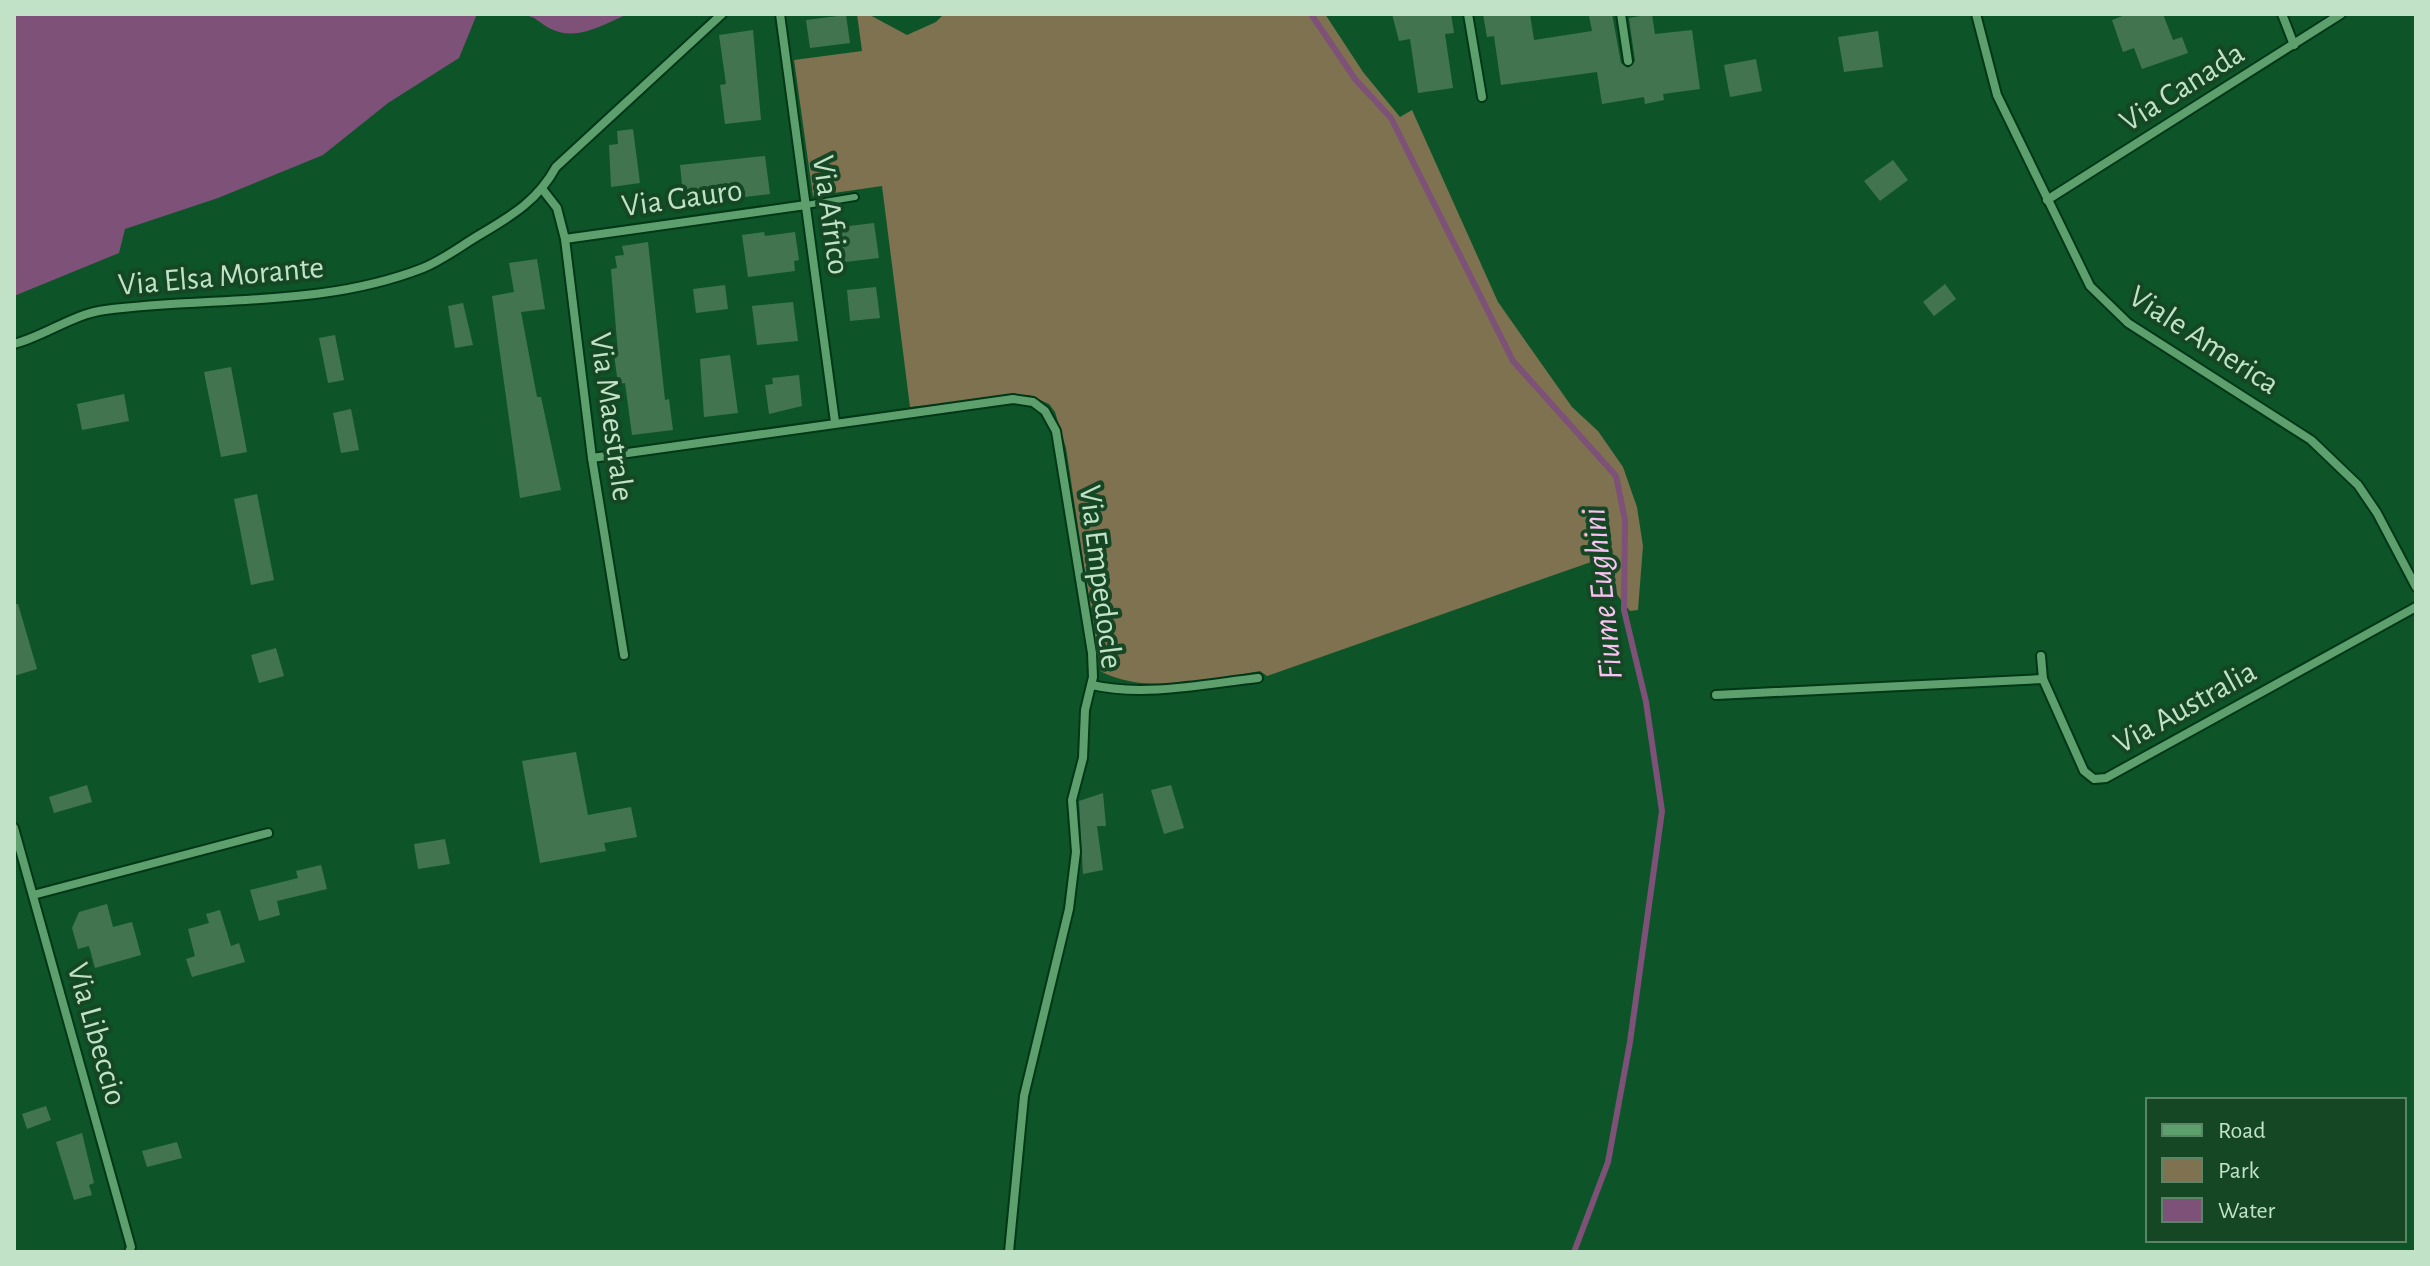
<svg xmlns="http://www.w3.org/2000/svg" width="2430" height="1266" font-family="'Alegreya Sans',sans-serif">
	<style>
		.green { fill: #7e7250 }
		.water { fill: #7d5178 }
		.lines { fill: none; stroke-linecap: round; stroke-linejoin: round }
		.stream { stroke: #7d5178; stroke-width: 6 }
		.building { fill: #42754f }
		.lane-casing { stroke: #003716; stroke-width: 10 }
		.street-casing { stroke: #003716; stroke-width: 12 }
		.lane { stroke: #5e9f6e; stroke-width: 6 }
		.street { stroke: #5e9f6e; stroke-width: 8 }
		.labels { text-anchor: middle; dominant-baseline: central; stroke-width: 8; stroke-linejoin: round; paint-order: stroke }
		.street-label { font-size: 32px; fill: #c1e2c7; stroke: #154725 }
		.water-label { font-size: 34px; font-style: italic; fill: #f9c2f2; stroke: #154725 }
	</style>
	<rect width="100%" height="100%" fill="#0d5529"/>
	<path class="green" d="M857,14H868L907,35L936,22L944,14H1325L1363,72L1400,117L1412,110L1498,302L1572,407L1598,431L1623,467L1637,507L1643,546L1638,610L1630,611L1591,562L1267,676L1260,671C1212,680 1144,695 1100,671L1066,448L1055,412L1049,404L1029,395L910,407L882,186L813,196L794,60L862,51Z"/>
	<g class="water">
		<path d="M14,14H477L459,58L388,103L323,155L218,198L125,229L119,253L14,296Z"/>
		<path d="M522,14H628C603,24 577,43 549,28C537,21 538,18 522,14Z"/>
	</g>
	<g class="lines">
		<path class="stream" d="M1311,14L1355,79L1391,118L1513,361L1616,476L1625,520L1624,610L1646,702L1662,811L1630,1042L1608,1162L1574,1252"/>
	</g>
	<g class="building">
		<path d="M1392,14H1451L1454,33L1445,34L1453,88L1418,93L1410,39L1399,41Z"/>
		<path d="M1483,14H1530L1534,40L1592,31L1589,16L1612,14L1621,63L1628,68L1635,61L1629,18L1652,14L1655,34L1692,30L1700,89L1663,94L1664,100L1645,104L1644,97L1602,104L1597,72L1501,85L1494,36L1487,37Z"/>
		<path d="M2128,14H2163L2173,40L2182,37L2188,53L2142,69L2134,48L2123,52L2112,20Z"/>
		<path d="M846,15L850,43L810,48L806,20Z"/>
		<path d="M753,30L761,120L725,124L720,85L726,84L719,35Z"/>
		<path d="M1878,31L1883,67L1844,72L1838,37Z"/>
		<path d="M1756,59L1762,91L1730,97L1724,65Z"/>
		<path d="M633,129L640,183L611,187L609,145L618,144L617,131Z"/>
		<path d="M765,156L770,194L684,204L680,165Z"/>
		<path d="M1893,160L1908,180L1880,201L1864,181Z"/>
		<path d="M874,223L879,258L837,263L832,228Z"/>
		<path d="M764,232L765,236L795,232L799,260L794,261L795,271L748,277L742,235Z"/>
		<path d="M648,242L665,400L669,399L673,430L632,435L625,383L618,384L614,354L618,353L611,269L617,268L615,256L624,255L622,246Z"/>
		<path d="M537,259L545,309L521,312L537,397H541L561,490L520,498L492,296L514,292L509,263Z"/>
		<path d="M1945,284L1956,299L1934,316L1923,302Z"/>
		<path d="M725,285L728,309L696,313L693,289Z"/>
		<path d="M876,287L880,318L850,321L847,290Z"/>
		<path d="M793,302L798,341L757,345L752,306Z"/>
		<path d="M463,303L473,345L455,348L448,306Z"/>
		<path d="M335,335L344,380L328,383L319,338Z"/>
		<path d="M730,355L738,413L704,417L700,359Z"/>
		<path d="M231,367L247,452L221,457L204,372Z"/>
		<path d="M799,375L802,406L769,414L765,385L773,384L772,378Z"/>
		<path d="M124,394L129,421L82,430L77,404Z"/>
		<path d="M351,409L359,450L341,453L333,413Z"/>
		<path d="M257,494L274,580L251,585L234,499Z"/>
		<path d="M14,604H18L37,669L14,676Z"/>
		<path d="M276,648L284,676L259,683L251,655Z"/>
		<path d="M576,752L588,815L631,807L637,837L604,843L606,851L540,863L522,761Z"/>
		<path d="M87,785L92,802L54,813L49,797Z"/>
		<path d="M1171,785L1184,828L1164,834L1151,790Z"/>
		<path d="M1103,793L1106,826H1097L1103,870L1083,874L1079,801Z"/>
		<path d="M445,839L450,864L418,869L414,844Z"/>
		<path d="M321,865L327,889L277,901L280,915L259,921L250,890L298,878L296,871Z"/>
		<path d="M107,904L113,927L132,922L141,955L95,968L89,946L78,949L72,928L79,912Z"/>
		<path d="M220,910L231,946L239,943L245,962L192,977L186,959L195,956L188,929L209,923L206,914Z"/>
		<path d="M46,1106L51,1120L27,1129L22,1114Z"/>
		<path d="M82,1133L94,1183L89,1185L92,1195L74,1200L56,1142Z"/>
		<path d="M177,1142L182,1158L147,1167L142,1151Z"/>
	</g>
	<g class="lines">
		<defs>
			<path id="lane" d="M806,205L855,197"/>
			<g id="street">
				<path d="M780,14L835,422"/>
				<path d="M1468,14L1482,97"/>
				<path d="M1621,14L1628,61"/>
				<path d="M1976,14L1997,95L2090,286L2128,323L2311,440L2358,485L2377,513L2416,587"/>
				<path d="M2282,14L2294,45"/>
				<path d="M543,190L557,208L565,239L592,458L624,655"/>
				<path d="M2047,200L2341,14"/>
				<path d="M565,239L806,205"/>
				<path d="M14,344C45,336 73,314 105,310C212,296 321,308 423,268C443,260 462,245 481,234C513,215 538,200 556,167L722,14"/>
				<path d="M592,458L1013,399L1033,402L1045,411L1056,431L1092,653L1093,677L1085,710L1083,758L1072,800L1076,852L1069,909L1024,1096L1009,1252"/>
				<path d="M2041,656L2043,679L2084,771L2094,779L2106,778L2416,607"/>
				<path d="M1092,685C1143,697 1205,684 1258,678"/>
				<path d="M1716,695L2043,679"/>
				<path d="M14,828L131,1247L129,1252"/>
				<path d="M33,895L268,833"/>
			</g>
		</defs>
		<use href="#lane" class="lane-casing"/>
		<use href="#street" class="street-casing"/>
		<use href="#lane" class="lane"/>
		<use href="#street" class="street"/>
	</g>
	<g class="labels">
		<g class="street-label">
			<text transform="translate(2182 87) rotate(-32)">Via Canada</text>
			<text transform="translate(682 198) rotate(-8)">Via Gauro</text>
			<text transform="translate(831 215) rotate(82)">Via Africo</text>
			<text transform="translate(221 276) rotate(-5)">Via Elsa Morante</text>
			<text transform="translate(2204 340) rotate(33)">Viale America</text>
			<text transform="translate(612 417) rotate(82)">Via Maestrale</text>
			<text transform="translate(1101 577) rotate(83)">Via Empedocle</text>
			<text transform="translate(2185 707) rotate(-29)">Via Australia</text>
			<text transform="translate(97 1034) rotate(74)">Via Libeccio</text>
		</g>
		<g class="water-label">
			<text transform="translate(1603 594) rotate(-96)">Fiume Eughini</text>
		</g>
	</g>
	<rect width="2430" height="1266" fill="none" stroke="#c1e2c7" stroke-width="32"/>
	<rect x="2146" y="1098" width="260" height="144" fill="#154725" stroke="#5a8566" stroke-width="2"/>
	<rect x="2162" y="1124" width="40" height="12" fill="#5e9f6e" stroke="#5a8566" stroke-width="2"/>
	<text x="2218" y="1138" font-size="24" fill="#c1e2c7">Road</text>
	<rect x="2162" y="1158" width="40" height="24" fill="#7e7250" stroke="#5a8566" stroke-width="2"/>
	<text x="2218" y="1178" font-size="24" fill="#c1e2c7">Park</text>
	<rect x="2162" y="1198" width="40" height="24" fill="#7d5178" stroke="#5a8566" stroke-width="2"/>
	<text x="2218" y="1218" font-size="24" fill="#c1e2c7">Water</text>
</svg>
